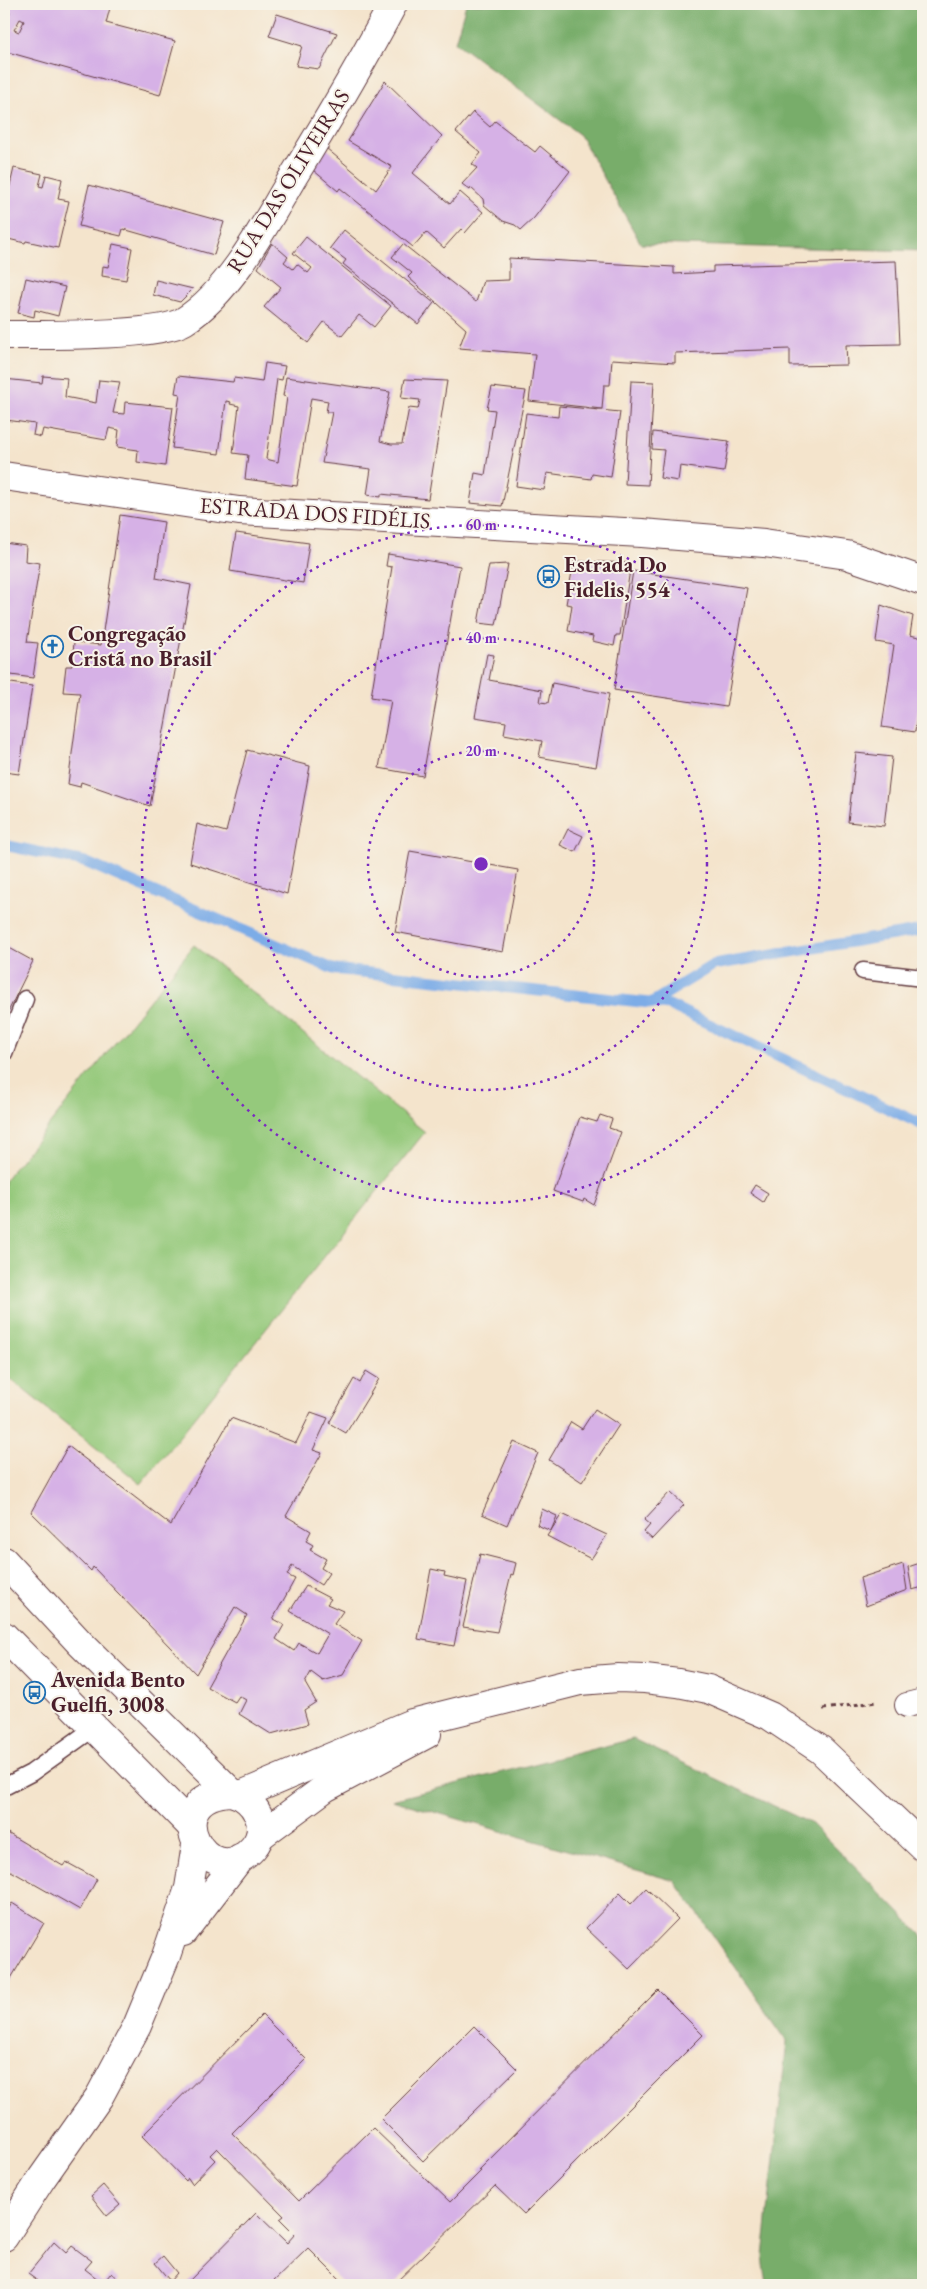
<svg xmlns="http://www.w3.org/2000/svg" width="927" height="2289" font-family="'EB Garamond',serif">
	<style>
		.green { fill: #95c97b; stroke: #707453 }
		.forest { fill: #78ad6b; stroke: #61664b }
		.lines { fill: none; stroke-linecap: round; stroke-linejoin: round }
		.stream { stroke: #7cace7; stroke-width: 11 }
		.building { fill: #d6b1e6; fill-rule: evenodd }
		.service-casing { stroke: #643d43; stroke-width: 19 }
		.pedestrian-casing { stroke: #643d43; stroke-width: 26 }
		.minor-casing { stroke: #643d43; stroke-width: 30 }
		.secondary-casing { stroke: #643d43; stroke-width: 30 }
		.path { stroke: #643d43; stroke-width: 3; stroke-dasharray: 4 4; stroke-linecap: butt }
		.service { stroke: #fff; stroke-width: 16 }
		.pedestrian { stroke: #fff; stroke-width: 24 }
		.minor { stroke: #fff; stroke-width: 28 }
		.secondary { stroke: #fff; stroke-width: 28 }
		.ring { fill: none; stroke: #7b2cbf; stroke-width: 2.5; stroke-dasharray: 2.5 5 }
		.labels { text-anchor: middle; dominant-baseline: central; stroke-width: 4; stroke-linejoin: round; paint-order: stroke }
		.street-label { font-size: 22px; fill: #4a1f2b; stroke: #f7f3e8 }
		.poi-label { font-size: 22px; font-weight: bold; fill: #4a1f2b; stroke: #f7f3e8; text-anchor: start }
		.centre { fill: #7b2cbf; stroke: #f7f3e8; stroke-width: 2.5 }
		.ring-label { font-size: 15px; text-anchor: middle; font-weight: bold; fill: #7b2cbf; stroke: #f7f3e8; stroke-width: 4; stroke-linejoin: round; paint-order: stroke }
	</style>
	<rect width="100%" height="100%" fill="#f7f3e8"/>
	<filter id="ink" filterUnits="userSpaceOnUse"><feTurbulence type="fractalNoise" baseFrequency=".02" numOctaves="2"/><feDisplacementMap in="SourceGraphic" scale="10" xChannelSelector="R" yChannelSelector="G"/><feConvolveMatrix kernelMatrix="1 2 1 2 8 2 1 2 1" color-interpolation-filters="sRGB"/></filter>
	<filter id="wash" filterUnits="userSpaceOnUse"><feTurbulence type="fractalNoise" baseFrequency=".0096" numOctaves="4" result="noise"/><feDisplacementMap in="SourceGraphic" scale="20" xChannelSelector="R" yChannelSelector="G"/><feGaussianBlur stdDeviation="1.12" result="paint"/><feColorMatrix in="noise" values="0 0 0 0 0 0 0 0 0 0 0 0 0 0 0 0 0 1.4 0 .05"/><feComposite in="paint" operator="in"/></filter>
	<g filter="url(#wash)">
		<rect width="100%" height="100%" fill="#f4e4cc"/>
		<path class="green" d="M194,945L425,1132L141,1484L4,1374V1181Z"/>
		<g class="forest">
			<path d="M466,4H923V251L641,244L580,135L455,42Z"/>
			<path d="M633,1739L812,1824L923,1936V2285H767L763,2256L787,2041L675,1881L392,1800Z"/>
		</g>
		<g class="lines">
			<g class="stream">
				<path d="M4,845L85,862L333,969L669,1005L923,1125"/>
				<path d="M651,1003L713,965L923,930"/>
			</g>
		</g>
		<g id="blocks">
			<g class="building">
				<path d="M4,4H111L106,23L175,41L160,95L4,51V16L8,18L10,13L4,10ZM20,19L24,21L19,32L14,30Z"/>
				<path d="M277,14L337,33L319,69L296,66L302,46L269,36Z"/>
				<path d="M385,81L442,136L413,173L450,204L460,192L483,212L465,233L461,229L444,248L426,232L413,247L340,188L338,191L313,170L326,148L376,190L392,167L348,141Z"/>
				<path d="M473,112L490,127L495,121L535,152L540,146L570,171L534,218L521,230L515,225L503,221L484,205L483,199L471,188L470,190L462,184L477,168L472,164L481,153L456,132Z"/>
				<path d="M14,168L42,174L39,186L43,187L46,175L62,179L58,199L69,201L58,248L26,241L25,243L4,238V211Z"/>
				<path d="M89,185L224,222L214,255L123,229L121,236L79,226Z"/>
				<path d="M344,230L434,303L418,324L343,264L346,260L330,248Z"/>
				<path d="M306,237L391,306L374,327L359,315L342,336L324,322L308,343L264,307L281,287L258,268L272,243L288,257L284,262L293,269L297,264L308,273L312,268L293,253Z"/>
				<path d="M113,244L132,248L126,280L102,276L103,266L108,267Z"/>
				<path d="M403,244L476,302L483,281L509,280V258L674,267V274L713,272V266L896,261L900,344L846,345L847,365L790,366V349L675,353V363L612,359L610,385H604L602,409L529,401L535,354L459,348L466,329L408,277L412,273L392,257Z"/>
				<path d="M26,278L65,287L58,316L35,310L34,317L18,313Z"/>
				<path d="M156,280L193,289L180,302L153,295Z"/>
				<path d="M265,363L285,366L282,380L277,379L266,459L278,462L287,397L283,396L286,377L390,392L380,441L391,444H402L409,408L418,409L420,400L401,398L405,379L447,381L428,499L381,494V497L367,495L371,469L322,463L332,412H326L328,401L311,398L297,486L245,479L248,455L233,453L239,406L230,404L231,402L226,401L219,454L172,448L180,394L175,393L178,376L233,382L234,378L262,382Z"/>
				<path d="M43,376L67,378L65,397L96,403L99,380L120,382L113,413L124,414L125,402L173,407L165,466L137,462L138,450L117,447L119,430L109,428L106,440L43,429L41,437L33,435L35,424L6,420L4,429V379L42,383Z"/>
				<path d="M631,381L654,382L648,485L625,484Z"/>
				<path d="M492,387L526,391L502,506L470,503L475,473L485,475L495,410L487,409Z"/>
				<path d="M559,406L620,412L611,477L592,474L591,479L547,473L544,490L516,486L526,413L558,417Z"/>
				<path d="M653,432L729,441L724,472L680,466L678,481L660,478L664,450L652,449Z"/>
				<path d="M120,515L164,522L156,578L191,585L150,806L81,782L80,787L68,784L80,693L63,692L66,666H72L74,642L101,645Z"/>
				<path d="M236,533L309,543L303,583L230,571Z"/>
				<path d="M4,543L26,546L25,561L40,563L27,642L38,643L33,678L4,674Z"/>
				<path d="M388,554L460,566L423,776L379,768L391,700L371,697L392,567L386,566Z"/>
				<path d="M574,561L631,563L620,635H616L614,646L592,641L593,636L568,631L572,605L566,604Z"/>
				<path d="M508,564L496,625L478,623L489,565Z"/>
				<path d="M633,571L747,588L726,707L614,690Z"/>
				<path d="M881,605L913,616L910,635L923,638V711L918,710L915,732L882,727L894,645L876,642Z"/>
				<path d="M487,654L494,655L489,680L542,690L540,702L548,703L552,683L609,694L596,767L539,757L542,741L504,734L506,722L475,717Z"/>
				<path d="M4,682L32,686L19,774L4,772Z"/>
				<path d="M247,750L310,766L287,894L190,863L197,824L226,832Z"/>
				<path d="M856,753L892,757L884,826L848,822Z"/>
				<path d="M568,829L583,836L575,852L560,845Z"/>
				<path d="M410,851L518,870L503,952L395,932Z"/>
				<path d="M4,945L33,961L4,1020Z"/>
				<path d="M600,1115L612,1119L609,1128L621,1132L594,1205L584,1199L583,1202L553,1191L580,1117L597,1122Z"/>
				<path d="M755,1185L768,1193L763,1202L750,1193Z"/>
				<path d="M366,1371L379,1379L346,1433L329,1423L354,1379L360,1383Z"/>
				<path d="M595,1409L619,1425L582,1482L549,1460L571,1422L582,1429Z"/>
				<path d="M311,1412L328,1418L313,1450L322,1453L286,1516L311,1531L306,1541L313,1545L310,1550L326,1559L321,1568L329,1573L321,1585L292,1566L287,1575L295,1579L273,1619L284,1625L276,1639L294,1651L299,1643L317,1653L328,1634L290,1611L306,1586L331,1599L327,1604L343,1611L334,1624L362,1641L343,1675L323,1681L311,1672L305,1683L316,1702L304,1710L308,1724L271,1734L239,1714L246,1700L239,1696L235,1702L207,1687L247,1615L235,1607L196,1674L93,1567L91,1571L31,1512L68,1446L171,1525L231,1418L296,1443Z"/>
				<path d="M514,1442L538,1453L507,1525L482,1514Z"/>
				<path d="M670,1492L684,1505L652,1539L644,1532L650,1525L644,1520Z"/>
				<path d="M542,1509L557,1516L551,1531L537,1525Z"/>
				<path d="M562,1514L607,1535L591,1559L547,1536Z"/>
				<path d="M480,1554L516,1563L513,1575L511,1574L497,1632L463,1627Z"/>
				<path d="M923,1562V1587L912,1590L908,1567Z"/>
				<path d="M903,1564L907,1590L866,1606L860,1578Z"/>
				<path d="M431,1569L445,1572L444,1576L467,1581L454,1646L418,1639Z"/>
				<path d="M4,1831L63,1866L66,1862L97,1879L80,1910L4,1867Z"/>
				<path d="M646,1888L678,1919L629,1969L586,1928L620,1893L631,1904Z"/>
				<path d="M12,1903L44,1923L4,1990V1916Z"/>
				<path d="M658,1990L703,2035L524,2214L495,2186L393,2285H345L308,2248L270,2285H185L256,2213L287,2243L295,2234L280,2219L284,2216L217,2148L210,2155L215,2160L192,2184L188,2178L186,2181L142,2136L262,2015L306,2059L232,2133L299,2201L373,2128L450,2202L481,2171L479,2170Z"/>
				<path d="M474,2026L517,2069L423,2161L381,2119Z"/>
				<path d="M103,2185L120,2205L107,2216L91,2196Z"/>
				<path d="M54,2242L66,2253L72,2246L92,2261L85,2269L103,2283L111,2273L119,2280L115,2285H43L28,2274Z"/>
				<path d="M163,2256L177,2273L170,2281L155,2263Z"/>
			</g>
		</g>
	</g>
	<g filter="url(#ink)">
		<use href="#blocks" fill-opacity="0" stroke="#643d43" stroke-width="1"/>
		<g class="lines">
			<defs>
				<g id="service">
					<path d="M863,971L923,978"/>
					<path d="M4,1053L25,999"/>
					<path d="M4,1787L31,1773L94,1728"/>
				</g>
				<path id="pedestrian" d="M907,1705L923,1701"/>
				<g id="minor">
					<path d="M4,335C39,335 158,337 184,321C230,292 266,223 293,177C328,120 362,63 393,4"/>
					<path d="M4,476L239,511L642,533L764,543L847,555L923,581"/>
				</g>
				<g id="secondary">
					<path d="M4,1561L80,1643L231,1792C254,1798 272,1826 253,1848C208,1899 153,1796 231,1792"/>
					<path d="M4,1636L191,1826"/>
					<path d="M241,1795L412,1723L580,1681L618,1678L645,1679L678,1683L708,1689L770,1716L821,1750L923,1847"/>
					<path d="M260,1836L325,1788L427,1734"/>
					<path d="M183,1932L240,1858"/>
					<path d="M4,2237L42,2178L99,2097L137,2026L166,1956L189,1888L196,1845"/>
				</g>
			</defs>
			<use href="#service" class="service-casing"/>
			<use href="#pedestrian" class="pedestrian-casing"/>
			<use href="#minor" class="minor-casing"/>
			<use href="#secondary" class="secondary-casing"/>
			<path class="path" d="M823,1709L876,1702"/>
			<use href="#service" class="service"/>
			<use href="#pedestrian" class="pedestrian"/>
			<use href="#minor" class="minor"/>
			<use href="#secondary" class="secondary"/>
		</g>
	</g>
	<g class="ring">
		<circle cx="481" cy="864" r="113"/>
		<circle cx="481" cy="864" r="226"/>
		<circle cx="481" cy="864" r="339"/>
	</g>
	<defs>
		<symbol id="bus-ring" viewBox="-11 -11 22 22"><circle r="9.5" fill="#f7f3e8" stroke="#1f6fb2" stroke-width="1.5"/><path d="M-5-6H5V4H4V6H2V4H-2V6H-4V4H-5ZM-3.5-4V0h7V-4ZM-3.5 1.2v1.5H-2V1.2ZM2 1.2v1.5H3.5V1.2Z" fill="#1f6fb2"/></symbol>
		<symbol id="church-ring" viewBox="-11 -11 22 22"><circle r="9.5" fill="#f7f3e8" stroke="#1f6fb2" stroke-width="1.5"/><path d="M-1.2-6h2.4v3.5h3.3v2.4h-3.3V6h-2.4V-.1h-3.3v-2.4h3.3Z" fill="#1f6fb2"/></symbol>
	</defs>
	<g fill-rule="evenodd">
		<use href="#bus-ring" x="536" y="564" width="25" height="25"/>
		<use href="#church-ring" x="40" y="634" width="25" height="25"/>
		<use href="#bus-ring" x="22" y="1680" width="25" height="25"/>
	</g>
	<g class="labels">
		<g class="street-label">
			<text transform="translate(288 181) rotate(-58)">RUA DAS OLIVEIRAS</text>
			<text transform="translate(315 513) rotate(4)">ESTRADA DOS FIDÉLIS</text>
		</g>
		<g class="poi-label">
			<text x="564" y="564">Estrada Do<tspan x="564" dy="25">Fidelis, 554</tspan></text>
			<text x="68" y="633">Congregação<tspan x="68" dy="25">Cristã no Brasil</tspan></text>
			<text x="51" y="1679">Avenida Bento<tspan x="51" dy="25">Guelfi, 3008</tspan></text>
		</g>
	</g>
	<circle cx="481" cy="864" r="8" class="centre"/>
	<g class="ring-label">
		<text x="481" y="530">60 m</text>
		<text x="481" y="643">40 m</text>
		<text x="481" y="756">20 m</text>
	</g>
	<rect width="927" height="2289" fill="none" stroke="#f7f3e8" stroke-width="20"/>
</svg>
